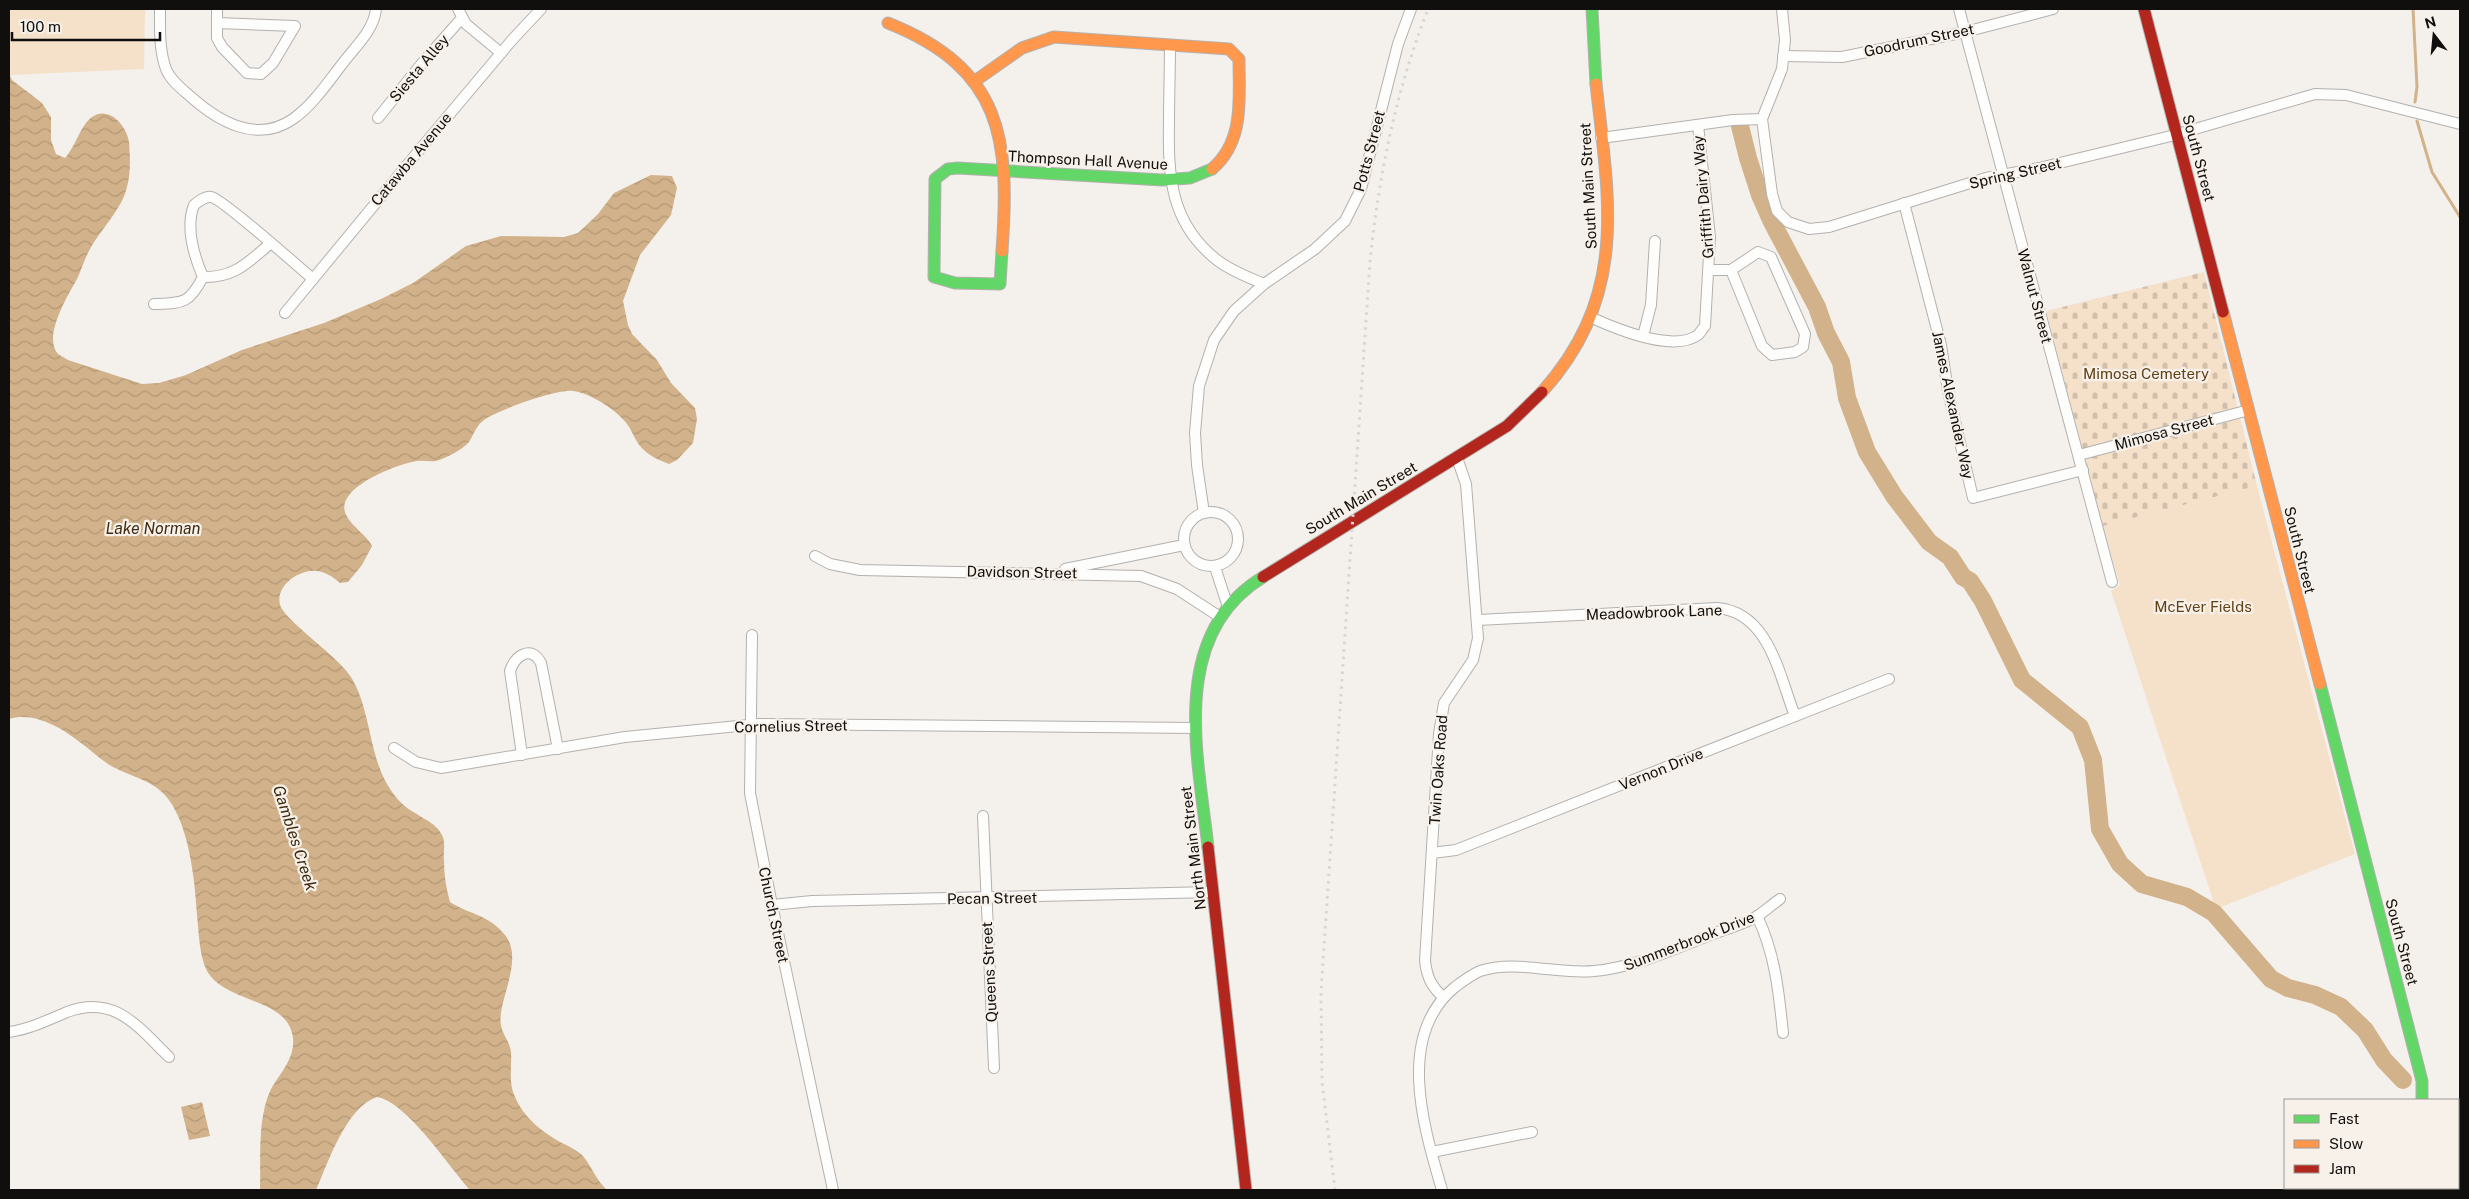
<svg xmlns="http://www.w3.org/2000/svg" width="2469" height="1199" font-family="'Public Sans',sans-serif">
	<style>
		.cemetery { fill: url(#cemetery-stones) }
		.green { fill: #f5e0c9 }
		.water { fill: url(#water-waves) }
		.lines { fill: none; stroke-linecap: round; stroke-linejoin: round }
		.stream { stroke: #d2b28a; stroke-width: 3 }
		.river { stroke: #d2b28a; stroke-width: 18 }
		.street-casing { stroke: #b3b1ae; stroke-width: 12 }
		.fast-casing { stroke: #b3b1ae; stroke-width: 13 }
		.slow-casing { stroke: #b3b1ae; stroke-width: 13 }
		.jam-casing { stroke: #b3b1ae; stroke-width: 13 }
		.street { stroke: #fdfdfc; stroke-width: 10 }
		.fast { stroke: #63d668; stroke-width: 11 }
		.slow { stroke: #ff974d; stroke-width: 11 }
		.jam { stroke: #b3261e; stroke-width: 11 }
		.rail { stroke: #d6d6d4; stroke-width: 3; stroke-dasharray: 2.5 5; stroke-linecap: butt }
		.labels { text-anchor: middle; dominant-baseline: central; stroke-width: 4.5; stroke-linejoin: round; paint-order: stroke }
		.street-label { font-size: 15px; fill: #110f0d; stroke: #f7f1ea }
		.park-label { font-size: 15px; fill: #614116; stroke: #f7f1ea }
		.water-label { font-size: 16px; font-style: italic; fill: #3e2b12; stroke: #f7f1ea }
	</style>
	<defs>
		<pattern id="cemetery-stones" width="16" height="16" patternUnits="userSpaceOnUse" patternTransform="scale(1.25)"><rect width="16" height="16" fill="#f5e0c9"/><path d="M2 7V4a2 2 0 0 1 4 0v3zM10 15v-3a2 2 0 0 1 4 0v3z" fill="#d1bfab"/></pattern>
		<pattern id="water-waves" width="16" height="10" patternUnits="userSpaceOnUse" patternTransform="scale(1.25)"><rect width="16" height="10" fill="#d2b28a"/><path d="M0 5q4-4 8 0t8 0" fill="none" stroke="#b39876"/></pattern>
	</defs>
	<rect width="100%" height="100%" fill="#f4f1ed"/>
	<path class="cemetery" d="M2204,272L2257,486L2103,526L2046,311Z"/>
	<g class="green">
		<path d="M9,9H145L144,69L10,75Z"/>
		<path d="M2257,486L2355,854L2216,909L2111,591L2120,585L2103,526Z"/>
	</g>
	<g class="water">
		<path d="M9,73L12,80L42,103L51,117V140L56,154L65,158C76,146 80,126 92,117C109,105 127,126 129,142C130,156 131,173 127,187C122,209 101,229 90,249C85,258 82,268 78,277C69,294 42,336 58,354C61,356 65,358 68,360L142,384L159,383L186,375L242,350L324,323L381,299L413,283L466,246L501,236L564,237L578,233L598,214L614,193L651,175L672,176L677,188L671,215L640,255L623,301L628,325L632,334L657,360L671,383L695,408L697,419L693,443L677,460L669,464C656,459 643,453 636,440C633,435 631,429 627,424C617,410 590,393 573,391C557,389 498,410 484,420C476,426 474,434 469,442C462,450 446,458 436,461C430,462 423,460 417,461C398,464 355,481 346,500C337,519 366,532 372,546L362,565L348,582L340,583C333,577 326,572 317,571C300,569 275,585 280,605C285,621 338,656 351,677C368,704 369,744 382,774C387,786 396,799 406,807C417,816 436,822 442,835C446,843 443,852 444,861C444,875 446,888 450,902C470,915 488,914 505,935C522,956 504,990 501,1013C498,1033 509,1037 511,1052C512,1068 508,1082 515,1097C524,1118 541,1131 560,1142C568,1146 577,1150 583,1156C592,1167 596,1180 607,1190H470C449,1167 407,1102 377,1097C346,1107 328,1163 316,1190H260C261,1159 257,1118 271,1089C280,1073 295,1059 293,1038C288,997 226,1004 207,971C199,955 199,933 197,915C195,881 189,820 164,794C148,778 127,776 108,764C102,760 96,755 90,750C69,733 38,710 9,719Z"/>
		<path d="M202,1102L210,1136L189,1140L181,1107Z"/>
	</g>
	<g class="lines">
		<g class="stream">
			<path d="M2413,9L2417,87L2415,102"/>
			<path d="M2417,121L2432,172L2460,217"/>
		</g>
		<path class="river" d="M1740,126L1748,158L1760,195L1772,222L1817,307L1826,333L1841,362L1847,398L1867,452L1894,496L1929,542L1950,557L1963,577L1970,581L1983,601L2022,680L2080,727L2093,760L2100,829L2120,864L2142,884L2187,897L2214,913L2271,979L2288,988L2315,995L2341,1007L2365,1030L2384,1060L2403,1080"/>
		<defs>
			<g id="street">
				<path d="M160,9C160,28 159,50 166,69C170,80 182,89 191,97C218,121 257,144 293,119C313,105 328,82 343,63C355,47 374,30 376,9"/>
				<path d="M458,9L466,24L501,53"/>
				<path d="M1782,9L1785,40L1782,69L1762,119L1772,194L1777,211L1788,222L1809,229L1829,227L1986,178L2039,168L2171,136L2315,94L2346,95L2460,124"/>
				<path d="M1959,9L2112,582"/>
				<path d="M217,23L295,26L273,63L261,74L247,73L222,47L217,38V9"/>
				<path d="M1170,45C1170,70 1169,96 1169,121C1168,176 1170,223 1217,260C1231,271 1248,277 1264,284"/>
				<path d="M1783,56L1842,57L1965,32L2053,9"/>
				<path d="M378,118L423,62L461,19"/>
				<path d="M1601,138L1733,120L1762,119"/>
				<path d="M1904,203L1941,345L1948,391L1973,498L2083,470"/>
				<path d="M271,243C248,262 235,278 203,277C194,256 185,228 194,205C199,201 205,196 211,197C221,198 300,268 313,279"/>
				<path d="M1758,252L1771,257L1805,334L1803,347L1795,352L1772,355L1762,346L1731,270Z"/>
				<path d="M1709,270H1731"/>
				<path d="M154,304C183,303 189,304 203,277"/>
				<path d="M285,313L427,141L512,40L541,9"/>
				<path d="M1590,317C1614,328 1673,353 1698,335C1700,333 1703,328 1705,326L1710,237L1698,125"/>
				<path d="M1643,336L1651,305L1655,241"/>
				<path d="M2079,455L2249,410"/>
				<circle cx="1211" cy="539" r="27"/>
				<path d="M1204,513L1197,465L1195,433L1199,386L1214,340L1234,311L1264,284L1315,249L1345,221L1361,189L1398,44L1411,9"/>
				<path d="M815,556L830,564L860,570L1141,576L1177,589L1220,617"/>
				<path d="M1215,567L1228,607"/>
				<path d="M1065,569L1184,545"/>
				<path d="M1478,620L1717,608C1769,612 1779,675 1795,716"/>
				<path d="M752,635L750,793L772,905L833,1190"/>
				<path d="M394,748L416,762L441,768L625,737L759,724L1196,728"/>
				<path d="M522,755L510,671C515,656 531,644 541,663L558,749"/>
				<path d="M983,816L994,1068"/>
				<path d="M1432,853L1456,850L1889,679"/>
				<path d="M772,905L812,901L1213,892"/>
				<path d="M1757,916C1775,953 1779,993 1783,1033"/>
				<path d="M1443,997C1431,986 1427,977 1425,961L1439,734L1444,703L1473,660L1478,638L1466,484L1457,458"/>
				<path d="M9,1032C30,1029 48,1020 67,1012C115,994 138,1027 169,1057"/>
				<path d="M1432,1152L1532,1132"/>
				<path d="M1442,1190C1424,1128 1395,1036 1455,987C1463,981 1471,975 1480,971C1516,959 1557,975 1594,971C1636,967 1674,949 1713,934C1728,928 1746,924 1759,915C1766,910 1773,904 1780,899"/>
			</g>
			<g id="fast">
				<path d="M1592,9L1596,84"/>
				<path d="M1002,251L1000,284L955,283L934,277L935,179L948,169L958,168L1162,180L1190,178L1212,169"/>
				<path d="M2320,684L2422,1081V1100"/>
				<path d="M1208,847C1198,756 1168,635 1263,577"/>
				<path d="M2408,1188V1190"/>
			</g>
			<g id="slow">
				<path d="M888,23C1003,69 1010,139 1002,251"/>
				<path d="M975,81L1022,48L1054,37L1229,49L1239,59C1239,98 1245,141 1212,169"/>
				<path d="M2223,312L2320,684"/>
				<path d="M1542,392C1629,295 1609,201 1596,84"/>
			</g>
			<g id="jam">
				<path d="M2144,9L2223,312"/>
				<path d="M1263,577L1507,426L1542,392"/>
				<path d="M1208,847L1246,1190"/>
			</g>
		</defs>
		<use href="#street" class="street-casing"/>
		<use href="#fast" class="fast-casing"/>
		<use href="#slow" class="slow-casing"/>
		<use href="#jam" class="jam-casing"/>
		<use href="#street" class="street"/>
		<use href="#fast" class="fast"/>
		<use href="#slow" class="slow"/>
		<use href="#jam" class="jam"/>
		<path class="rail" d="M1335,1190L1322,1081L1321,992L1370,261C1379,174 1396,91 1428,9"/>
	</g>
	<g class="labels">
		<g class="street-label">
			<text transform="translate(1919 40) rotate(-12)">Goodrum Street</text>
			<text transform="translate(419 68) rotate(-50)">Siesta Alley</text>
			<text transform="translate(1369 151) rotate(-75)">Potts Street</text>
			<text transform="translate(2199 158) rotate(75)">South Street</text>
			<text transform="translate(411 159) rotate(-50)">Catawba Avenue</text>
			<text transform="translate(1088 160) rotate(3)">Thompson Hall Avenue</text>
			<text transform="translate(2015 173) rotate(-13)">Spring Street</text>
			<text transform="translate(1588 186) rotate(-93)">South Main Street</text>
			<text transform="translate(1703 197) rotate(-95)">Griffith Dairy Way</text>
			<text transform="translate(2035 296) rotate(75)">Walnut Street</text>
			<text transform="translate(1953 405) rotate(78)">James Alexander Way</text>
			<text transform="translate(2164 432) rotate(-15)">Mimosa Street</text>
			<text transform="translate(1361 498) rotate(-31)">South Main Street</text>
			<text transform="translate(2300 550) rotate(76)">South Street</text>
			<text transform="translate(1022 572) rotate(1)">Davidson Street</text>
			<text transform="translate(1654 612) rotate(-2)">Meadowbrook Lane</text>
			<text transform="translate(791 726) rotate(-1)">Cornelius Street</text>
			<text transform="translate(1661 769) rotate(-22)">Vernon Drive</text>
			<text transform="translate(1438 770) rotate(-86)">Twin Oaks Road</text>
			<text transform="translate(1193 848) rotate(-97)">North Main Street</text>
			<text transform="translate(992 898) rotate(-1)">Pecan Street</text>
			<text transform="translate(774 915) rotate(78)">Church Street</text>
			<text transform="translate(1689 941) rotate(-21)">Summerbrook Drive</text>
			<text transform="translate(2402 942) rotate(75)">South Street</text>
			<text transform="translate(989 972) rotate(-93)">Queens Street</text>
		</g>
		<g class="park-label">
			<text x="2146" y="373">Mimosa Cemetery</text>
			<text x="2203" y="606">McEver Fields</text>
		</g>
		<g class="water-label">
			<text x="153" y="528">Lake Norman</text>
			<text transform="translate(295 838) rotate(72)">Gambles Creek</text>
		</g>
	</g>
	<rect width="2469" height="1199" fill="none" stroke="#110f0d" stroke-width="20"/>
	<rect x="2284" y="1099" width="175" height="90" fill="#f7f1ea" stroke="#9b9792"/>
	<rect x="2294" y="1115" width="25" height="8" fill="#63d668" stroke="#9b9792"/>
	<text x="2329" y="1124" font-size="15" fill="#110f0d">Fast</text>
	<rect x="2294" y="1140" width="25" height="8" fill="#ff974d" stroke="#9b9792"/>
	<text x="2329" y="1149" font-size="15" fill="#110f0d">Slow</text>
	<rect x="2294" y="1165" width="25" height="8" fill="#b3261e" stroke="#9b9792"/>
	<text x="2329" y="1174" font-size="15" fill="#110f0d">Jam</text>
	<g transform="translate(2434 35) rotate(344)" stroke="#f7f1ea" stroke-width="4" paint-order="stroke">
	<path d="M0-4L9 19L0 12L-9 19Z" fill="#110f0d"/>
	<text y="-8" font-size="14" font-weight="bold" text-anchor="middle" fill="#110f0d">N</text>
	</g>
	<path d="M12 32v8h148v-8" fill="none" stroke="#110f0d" stroke-width="2.5"/>
	<text x="20" y="32" font-size="15" fill="#110f0d" stroke="#f7f1ea" stroke-width="4" paint-order="stroke">100 m</text>
</svg>
